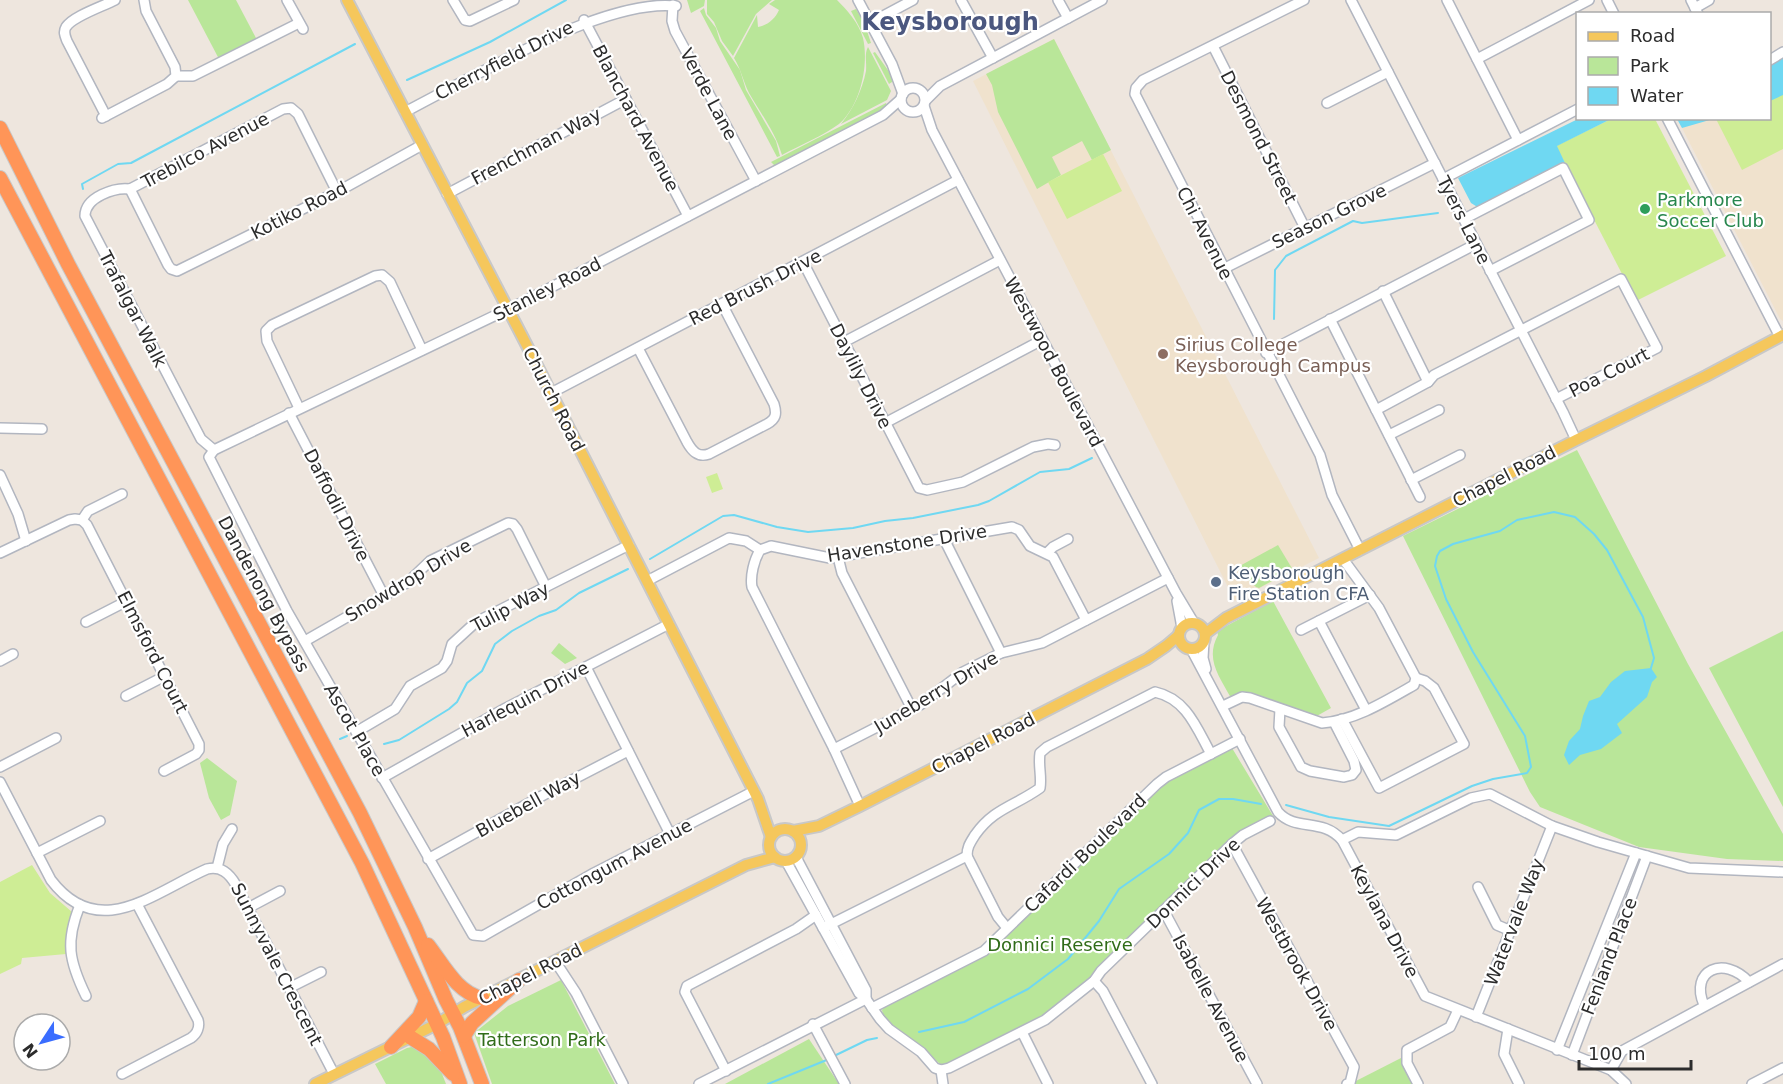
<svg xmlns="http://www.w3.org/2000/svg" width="1783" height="1084" font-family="'DejaVu Sans',sans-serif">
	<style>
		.education { fill: #f0e2cd }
		.green { fill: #b9e699 }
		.pitch { fill: #ceed95 }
		.water { fill: #6fd8f2 }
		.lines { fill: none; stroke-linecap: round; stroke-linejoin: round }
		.stream { stroke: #6fd8f2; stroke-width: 2 }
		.minor-casing { stroke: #b2b6c0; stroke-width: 12 }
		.major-casing { stroke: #c8c8c8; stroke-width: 14 }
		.highway-casing { stroke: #c8c8c8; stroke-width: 16 }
		.minor { stroke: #fff; stroke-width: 9 }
		.major { stroke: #f5c75c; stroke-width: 10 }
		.highway { stroke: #ff9558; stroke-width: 14 }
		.leisure-dot { fill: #2e9e5b; stroke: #fff; stroke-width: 2 }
		.education-dot { fill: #8d6e63; stroke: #fff; stroke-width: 2 }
		.service-dot { fill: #5c6f8a; stroke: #fff; stroke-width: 2 }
		.labels { text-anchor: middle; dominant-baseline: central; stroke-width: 4.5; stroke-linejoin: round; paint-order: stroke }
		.street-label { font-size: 18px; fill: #2c2c2c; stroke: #fff }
		.leisure-label { font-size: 18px; fill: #27864d; stroke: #fff; text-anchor: start }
		.education-label { font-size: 18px; fill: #785e54; stroke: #fff; text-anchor: start }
		.service-label { font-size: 18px; fill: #4e5e75; stroke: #fff; text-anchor: start }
		.park-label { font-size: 18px; fill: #306c19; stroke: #fff }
		.district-label { font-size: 24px; font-weight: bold; fill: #4b577f; stroke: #fff }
	</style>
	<rect width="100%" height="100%" fill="#eee6de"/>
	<g class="education">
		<path d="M1054,39L1319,558L1235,601L973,81Z"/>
		<path d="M1783,95V321L1780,319L1682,128L1700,119L1770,118Z"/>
	</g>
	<g class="green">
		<path d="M188,0H236L257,40L219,59Z"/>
		<path d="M687,0H705L704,6L691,13Z"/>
		<path d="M707,0H772L756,14L733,56L722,41L714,22L707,14Z"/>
		<path d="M775,0H837C847,10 859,23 863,38C869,64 861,105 839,124C823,136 800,145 782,155C775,132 761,114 749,93C743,81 741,69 734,58L757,15L758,27C768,25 775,19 779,10L769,4Z"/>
		<path d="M704,8L706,15L716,28L720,41L740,70L746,90L776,141L780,156L777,157L700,11Z"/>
		<path d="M856,9L864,22L871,43L868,44L851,11Z"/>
		<path d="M1054,39L1111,150L1092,160L1082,141L1052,157L1061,175L1037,189L998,112L992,85L986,74Z"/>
		<path d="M868,47L891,91L887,100L841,124C853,109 862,91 866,71C867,63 864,54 868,47Z"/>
		<path d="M875,52L895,80L889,84L873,53Z"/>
		<path d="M886,103L888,108L775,166L771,162Z"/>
		<path d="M1577,450L1688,664L1783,834V861L1727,859L1639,847L1540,807L1530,792L1403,536Z"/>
		<path d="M1278,545L1293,570L1259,588L1256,587L1236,568Z"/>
		<path d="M1273,601L1331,708L1315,717L1241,694L1231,698C1219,676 1205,659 1218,635L1217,631Z"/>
		<path d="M1783,631V807L1709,668Z"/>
		<path d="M559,643L577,658L565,664L551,653Z"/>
		<path d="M1232,748L1273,816L1236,836L1091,979L1083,983L1053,1011L942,1066L924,1049L884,1019L882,1010L885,1006L987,951L1166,781Z"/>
		<path d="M207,758L237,781L230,815L221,820L209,798L200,763Z"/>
		<path d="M561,980L615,1084H492L474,1033L508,1006Z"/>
		<path d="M809,1039L839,1084H725Z"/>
		<path d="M416,1046L439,1066L446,1084H386L375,1064L407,1048Z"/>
		<path d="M1401,1058L1415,1084H1350Z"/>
	</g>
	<g class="pitch">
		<path d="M1783,85V149L1742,170L1716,119L1770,118V92Z"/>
		<path d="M1611,119H1655L1726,256L1636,301L1556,146Z"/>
		<path d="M1103,154L1122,191L1067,219L1048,182Z"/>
		<path d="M717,473L723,489L712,493L706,477Z"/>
		<path d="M32,865L50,893L72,912L67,931L66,954L22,958L21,964L0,974V882Z"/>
	</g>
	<g class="water">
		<path d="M1783,57V95L1770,101V64Z"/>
		<path d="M1578,119H1611L1557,146L1565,163L1479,208L1471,203L1458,178Z"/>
		<path d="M1677,119H1713L1682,128Z"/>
		<path d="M1651,668L1657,677L1652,682L1647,697L1617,724L1622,733L1601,749L1580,755L1569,765L1564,755L1569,741L1580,729L1583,716L1589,701L1600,697L1611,682L1625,671Z"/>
	</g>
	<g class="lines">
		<g class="stream">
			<path d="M407,80L490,42L566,0"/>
			<path d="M83,189L82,184L118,164L131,163L355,44"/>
			<path d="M1274,319L1275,270L1286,256L1353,221L1362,223L1438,213"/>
			<path d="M650,559L723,516L734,515L777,527L808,532L853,528L885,521L913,518L978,505L989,501L1040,472L1069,469L1092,458"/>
			<path d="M340,739L347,736"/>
			<path d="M384,744L399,740L449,709L457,702L467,683L482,671L495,644L512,631L539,616L556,610L579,593L628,569"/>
			<path d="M1286,805L1329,817L1389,826L1472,786L1493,779L1527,773L1531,767L1525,736L1473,652L1446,599L1435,566L1437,556L1440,551L1453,544L1500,531L1517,520L1554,512L1575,517L1594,534L1607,550L1643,617L1654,658L1651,668"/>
			<path d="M919,1032L964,1022L1028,989L1068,959L1099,921L1119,889L1169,854L1188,833L1199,810L1219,799H1233L1261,804"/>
			<path d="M834,1056L867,1040L877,1038"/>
			<path d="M768,1084L829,1059"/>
		</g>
		<defs>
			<g id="minor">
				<path d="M287,0L303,29"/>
				<path d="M453,0L465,20L470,21L514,0"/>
				<path d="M858,0L892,64L903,94"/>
				<path d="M961,0L993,58"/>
				<path d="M1058,0L1068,18"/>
				<path d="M1304,0L1143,80L1136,88L1135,94L1320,455L1332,495L1360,550"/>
				<path d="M1351,0L1563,412L1576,440"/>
				<path d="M1447,0L1518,140"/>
				<path d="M1607,0L1614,14"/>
				<path d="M1691,0L1698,14"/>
				<path d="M673,5L672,21L675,31L756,181"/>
				<path d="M1695,8L1709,0"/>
				<path d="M584,20L688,216"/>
				<path d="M870,23L913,0"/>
				<path d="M1213,46L1305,228"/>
				<path d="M1477,59L1589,0"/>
				<path d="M1770,60L1783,52"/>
				<path d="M176,76H193L299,23"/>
				<circle cx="913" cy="100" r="12"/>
				<path d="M926,100L940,86L1102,0"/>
				<path d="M1327,103L1388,72"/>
				<path d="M924,106L932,130L1176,593L1194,623"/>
				<path d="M405,112C435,96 465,80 495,65C540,41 625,0 676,6"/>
				<path d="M106,116L67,41C65,36 63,32 66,27C73,16 104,6 115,0"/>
				<path d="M102,118L167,84L176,76L175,67L146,11L144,0"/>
				<path d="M1667,118L1780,337"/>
				<path d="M1443,179L1578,109"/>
				<path d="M130,189L168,265L171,269L177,271L337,192L422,145"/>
				<path d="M130,189C115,187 85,197 85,216L201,439L214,450"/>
				<path d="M130,189L283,109L291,108L298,114L337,192"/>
				<path d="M447,194L626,99"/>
				<path d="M1464,219L1563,168L1589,220L1490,271"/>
				<path d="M803,262L919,488L927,490L963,482L1033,447L1048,444L1055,445"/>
				<path d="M1223,269L1435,163"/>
				<path d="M1383,291L1428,382"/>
				<path d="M1330,319L1420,497"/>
				<path d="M844,342L1000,260"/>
				<path d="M638,348L687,442C692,451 698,458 709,454L767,424C776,419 777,414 774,404L722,304"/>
				<path d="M1266,353L1476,244"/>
				<path d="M551,393L958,180"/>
				<path d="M299,408L267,341L266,331L272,325L375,276L382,275L390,282L422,350"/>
				<path d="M1376,410L1428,382L1434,375L1621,279L1657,348L1556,399"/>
				<path d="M289,413L384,596"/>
				<path d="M885,423L1042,340"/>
				<path d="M0,428L42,429"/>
				<path d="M1389,435L1439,410"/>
				<path d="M0,475L18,514L26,541"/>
				<path d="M1411,480L1460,455"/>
				<path d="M82,520L87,525L199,744V750L196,754L164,771"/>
				<path d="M82,520L88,511L122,494"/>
				<path d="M944,539L1001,653"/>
				<path d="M0,553L69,520L75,519L82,520"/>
				<path d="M1047,553L1053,547L1068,539"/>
				<path d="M838,557L842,573L912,709"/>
				<path d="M647,581L729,538L746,541L760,550"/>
				<path d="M1177,601L1182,628"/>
				<path d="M1319,621L1366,710"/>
				<path d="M86,622L127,601"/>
				<path d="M1301,630L1370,595"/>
				<path d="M305,641L408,582L430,561L508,523L513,524L517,529L546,587"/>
				<path d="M1204,641L1203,658L1206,669"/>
				<path d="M1191,649L1278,812C1296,832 1322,817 1342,840L1425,996L1611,1070L1626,1084"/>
				<path d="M0,661L13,654"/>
				<path d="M586,667L670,834"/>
				<path d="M126,696L165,676"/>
				<path d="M1223,706L1242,697L1250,698L1322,723C1354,721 1386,701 1414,685L1416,678L1379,608L1343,559"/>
				<path d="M1280,709L1279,727L1301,767L1310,771L1344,777L1352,775L1356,770L1354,761L1334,722"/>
				<path d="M1342,719L1379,788L1464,744L1434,688L1425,681L1416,678"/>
				<path d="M356,732L395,709L410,686L442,668L447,661L452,644L476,622L629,545"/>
				<path d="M834,749L920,705L963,672L1001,653L1042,643L1168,578"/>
				<path d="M0,767L56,738"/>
				<path d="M382,778L506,708L669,624"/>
				<path d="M0,782L51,880C99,943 154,892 207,869C221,866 229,873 236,885L334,1074"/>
				<path d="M754,791L594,873L483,936L473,935L287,611L209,457L214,450L519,304L883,115L901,99"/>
				<path d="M860,806L834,749L752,587C750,576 754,560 760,550L771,546L830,558L1012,527L1019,530L1030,546L1053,557L1086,620"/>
				<path d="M1342,840L1358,832L1396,835L1471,798L1490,794L1552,826L1598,842L1689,868L1783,872"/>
				<path d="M1232,844L1354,1067L1350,1083L1347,1084"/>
				<path d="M37,853L100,821"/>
				<path d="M967,856C967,847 970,843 975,835C994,808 1015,806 1040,788C1042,776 1038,766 1040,753L1047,747L1155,692C1187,699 1197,729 1211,754"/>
				<path d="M967,856L998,917L1007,928"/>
				<path d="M796,857L866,990V999"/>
				<path d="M428,859L549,792L628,751"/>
				<path d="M786,861L859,993L866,999L880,1019L889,1029L921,1052L935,1068L941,1070L949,1068L1045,1020L1094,981L1101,971L1232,844L1243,835L1270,821"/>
				<path d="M217,868L223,844L232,829"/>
				<path d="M1478,887L1497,925L1511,931"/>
				<path d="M80,905C65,942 69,961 86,996"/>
				<path d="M248,908L280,891"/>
				<path d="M1164,911L1257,1084"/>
				<path d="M823,928L967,856"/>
				<path d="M555,961L576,993L623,1084"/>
				<path d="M1094,981L1103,991L1152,1084"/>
				<path d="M289,988L321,972"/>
				<path d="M1704,1005C1689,970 1724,955 1749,982"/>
				<path d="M872,1008L984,951L1157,784L1166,777L1240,739"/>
				<path d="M1476,1017L1552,826"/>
				<path d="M813,1024L845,1084"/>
				<path d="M1508,1029L1504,1054L1519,1084"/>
				<path d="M1022,1032L1048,1084"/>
				<path d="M1557,1050L1636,853"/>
				<path d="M1572,1055L1647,856"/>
				<path d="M941,1070L943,1084"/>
				<path d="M1611,1070L1622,1051L1783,964"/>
				<path d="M726,1071L685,992L687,986L796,929L816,915"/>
				<path d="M122,1074L191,1038C197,1034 200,1027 198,1020L137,904"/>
				<path d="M699,1084L866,999"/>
				<path d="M1418,1084L1407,1063V1050L1450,1027L1458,1010"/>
				<path d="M1752,1084L1783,1068"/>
			</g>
			<g id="major">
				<path d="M347,0L522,336L758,799L771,837"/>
				<circle cx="1192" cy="636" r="13"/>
				<path d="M1205,634L1226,618L1576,440L1706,376L1783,335"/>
				<circle cx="785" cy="845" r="16"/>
				<path d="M793,831L819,826L860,806L1147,659L1166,646L1179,635"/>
				<path d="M315,1084L437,1024L464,1007L746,865L775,857"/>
			</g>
			<g id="highway">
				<path d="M0,128L68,264L360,813L415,927L446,1000L460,1027L482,1084"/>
				<path d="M0,178L362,863L443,1037L460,1084"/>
				<path d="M428,945C443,964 457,993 482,998"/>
				<path d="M464,1036L472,1023L519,980"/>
				<path d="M410,1037L429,1049L453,1074"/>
				<path d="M391,1047L419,1017L426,1001"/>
			</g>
		</defs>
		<use href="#minor" class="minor-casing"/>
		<use href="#major" class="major-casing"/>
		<use href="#highway" class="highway-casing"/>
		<use href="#minor" class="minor"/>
		<use href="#major" class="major"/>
		<use href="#highway" class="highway"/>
	</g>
	<circle class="leisure-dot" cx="1645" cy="209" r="6"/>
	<circle class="education-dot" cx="1163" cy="354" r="6"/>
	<circle class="service-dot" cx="1216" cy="582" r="6"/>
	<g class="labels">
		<g class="street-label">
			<text transform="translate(504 60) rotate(-27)">Cherryfield Drive</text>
			<text transform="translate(709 94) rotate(62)">Verde Lane</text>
			<text transform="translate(636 118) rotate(62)">Blanchard Avenue</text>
			<text transform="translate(1259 137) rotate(63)">Desmond Street</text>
			<text transform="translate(536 146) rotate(-28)">Frenchman Way</text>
			<text transform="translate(205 150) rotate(-28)">Trebilco Avenue</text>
			<text transform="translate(299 210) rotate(-27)">Kotiko Road</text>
			<text transform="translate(1329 216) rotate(-26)">Season Grove</text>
			<text transform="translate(1464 220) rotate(63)">Tyers Lane</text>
			<text transform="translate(1205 233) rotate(63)">Chi Avenue</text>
			<text transform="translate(755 287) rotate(-27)">Red Brush Drive</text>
			<text transform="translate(547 289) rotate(-27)">Stanley Road</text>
			<text transform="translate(133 309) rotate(63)">Trafalgar Walk</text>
			<text transform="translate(1054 362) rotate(62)">Westwood Boulevard</text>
			<text transform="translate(1609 372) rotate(-27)">Poa Court</text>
			<text transform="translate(861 376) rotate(63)">Daylily Drive</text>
			<text transform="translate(554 399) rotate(63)">Church Road</text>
			<text transform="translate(1504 476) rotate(-27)">Chapel Road</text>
			<text transform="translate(337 505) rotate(63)">Daffodil Drive</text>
			<text transform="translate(907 543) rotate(-9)">Havenstone Drive</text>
			<text transform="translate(408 580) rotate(-31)">Snowdrop Drive</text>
			<text transform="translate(264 594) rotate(62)">Dandenong Bypass</text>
			<text transform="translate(510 607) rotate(-28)">Tulip Way</text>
			<text transform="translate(153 652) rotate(63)">Elmsford Court</text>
			<text transform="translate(936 692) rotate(-31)">Juneberry Drive</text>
			<text transform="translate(525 699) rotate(-28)">Harlequin Drive</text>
			<text transform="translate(355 730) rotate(60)">Ascot Place</text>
			<text transform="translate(983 743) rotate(-27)">Chapel Road</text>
			<text transform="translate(528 804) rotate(-29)">Bluebell Way</text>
			<text transform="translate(1085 853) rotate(-44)">Cafardi Boulevard</text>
			<text transform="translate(614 864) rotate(-28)">Cottongum Avenue</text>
			<text transform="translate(1193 883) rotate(-44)">Donnici Drive</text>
			<text transform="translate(1385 921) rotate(62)">Keylana Drive</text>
			<text transform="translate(1514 922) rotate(-69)">Watervale Way</text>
			<text transform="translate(1609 956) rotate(-69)">Fenland Place</text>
			<text transform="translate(277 964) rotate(63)">Sunnyvale Crescent</text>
			<text transform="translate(1297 964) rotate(61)">Westbrook Drive</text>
			<text transform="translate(530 974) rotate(-27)">Chapel Road</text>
			<text transform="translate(1211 998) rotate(62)">Isabelle Avenue</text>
		</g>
		<g class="leisure-label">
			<text x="1657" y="199">Parkmore<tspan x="1657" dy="21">Soccer Club</tspan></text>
		</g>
		<g class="education-label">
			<text x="1175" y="344">Sirius College<tspan x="1175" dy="21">Keysborough Campus</tspan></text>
		</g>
		<g class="service-label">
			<text x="1228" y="572">Keysborough<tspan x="1228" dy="21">Fire Station CFA</tspan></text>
		</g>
		<g class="park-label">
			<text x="1060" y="944">Donnici Reserve</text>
			<text x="542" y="1039">Tatterson Park</text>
		</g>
		<g class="district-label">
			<text x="950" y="22">Keysborough</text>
		</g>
	</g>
	<rect x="1576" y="12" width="195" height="108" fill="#ffffff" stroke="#ababab" stroke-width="1.5"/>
	<rect x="1588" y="32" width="30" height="9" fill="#f5c75c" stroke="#ababab" stroke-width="1.5"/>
	<text x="1630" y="42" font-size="18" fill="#2c2c2c">Road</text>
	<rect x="1588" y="57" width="30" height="18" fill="#b9e699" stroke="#ababab" stroke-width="1.5"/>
	<text x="1630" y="72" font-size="18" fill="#2c2c2c">Park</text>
	<rect x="1588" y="87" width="30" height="18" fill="#6fd8f2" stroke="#ababab" stroke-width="1.5"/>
	<text x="1630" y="102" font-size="18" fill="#2c2c2c">Water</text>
	<g transform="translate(42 1042) rotate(234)"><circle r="28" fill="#ffffff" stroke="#ababab" stroke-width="1.5"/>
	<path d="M0-4.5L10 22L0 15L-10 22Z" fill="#3a6dff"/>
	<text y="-9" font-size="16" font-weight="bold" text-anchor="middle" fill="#2c2c2c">N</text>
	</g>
	<path d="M1579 1060v9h112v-9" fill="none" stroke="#2c2c2c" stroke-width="3"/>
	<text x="1588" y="1060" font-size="18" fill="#2c2c2c" stroke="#ffffff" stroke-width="4.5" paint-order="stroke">100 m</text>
</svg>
